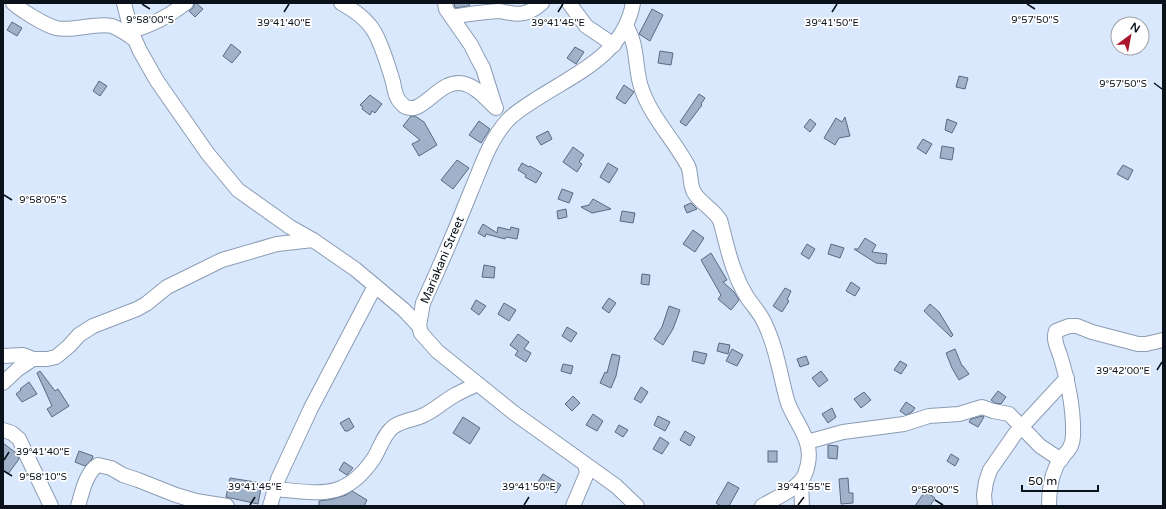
<svg xmlns="http://www.w3.org/2000/svg" width="1166" height="509" font-family="'Varela Round',sans-serif">
	<style>
		.building { fill: #a0b1ca; stroke: #596980 }
		.lines { fill: none; stroke-linecap: round; stroke-linejoin: round }
		.minor-casing { stroke: #8b9cb5; stroke-width: 16 }
		.minor { stroke: #fff; stroke-width: 14 }
		.ticks { fill: none; stroke: #0b111a; stroke-width: 1.5 }
		.labels { text-anchor: middle; dominant-baseline: central; stroke-width: 3.5; stroke-linejoin: round; paint-order: stroke }
		.street-label { font-size: 12px; fill: #0b111a; stroke: #fff }
		.ticks-label { font-size: 10px; text-anchor: middle; fill: #0b111a; stroke: #fff; stroke-width: 3.5; stroke-linejoin: round; paint-order: stroke }
	</style>
	<rect width="100%" height="100%" fill="#d9e8fd"/>
	<g class="building">
		<path d="M194,3H196L203,9L195,17L189,11L194,7Z"/>
		<path d="M454,3H470L469,6L455,8Z"/>
		<path d="M652,9L663,15L650,41L639,34Z"/>
		<path d="M12,22L22,28L17,36L7,30Z"/>
		<path d="M231,44L241,52L232,63L223,56Z"/>
		<path d="M575,47L584,52L576,64L567,58Z"/>
		<path d="M660,51L673,53L671,65L658,63Z"/>
		<path d="M959,76L968,78L965,89L956,87Z"/>
		<path d="M99,81L107,86L100,96L93,91Z"/>
		<path d="M624,85L634,92L625,104L616,98Z"/>
		<path d="M699,94L705,98L701,104L702,105L686,126L680,122Z"/>
		<path d="M370,95L382,104L375,113L372,111L370,115L362,109L363,107L360,105Z"/>
		<path d="M411,116H415L424,122L437,145L419,156L412,144L420,140L403,126Z"/>
		<path d="M845,117L850,136L839,138L835,145L824,138L836,118L842,122Z"/>
		<path d="M810,119L816,124L810,132L804,127Z"/>
		<path d="M947,119L957,123L952,133L945,130Z"/>
		<path d="M479,121L490,129L481,143L469,135Z"/>
		<path d="M548,131L552,139L541,145L536,137Z"/>
		<path d="M923,139L932,144L926,154L917,148Z"/>
		<path d="M942,146L954,148L952,160L940,158Z"/>
		<path d="M573,147L584,155L579,162L582,164L577,172L563,162Z"/>
		<path d="M457,160L469,168L453,189L441,180Z"/>
		<path d="M522,163L529,167L530,166L542,173L536,183L525,177L526,175L518,170Z"/>
		<path d="M608,163L618,169L609,183L600,177Z"/>
		<path d="M1123,165L1133,170L1128,180L1117,174Z"/>
		<path d="M562,189L573,193L569,203L558,199Z"/>
		<path d="M593,199L611,209L592,213L581,207L589,205Z"/>
		<path d="M691,203L697,209L687,213L684,206Z"/>
		<path d="M566,209L567,217L558,219L557,211Z"/>
		<path d="M622,211L635,213L633,223L620,221Z"/>
		<path d="M483,224L497,233L498,227L510,230L511,227L519,229L517,239L506,237L505,239L486,234L485,237L478,233Z"/>
		<path d="M693,230L704,238L695,252L683,244Z"/>
		<path d="M865,238L876,245L872,252L887,254L886,264L876,263L854,249H858Z"/>
		<path d="M807,244L815,249L809,259L801,254Z"/>
		<path d="M831,244L844,248L840,258L828,254Z"/>
		<path d="M711,253L727,280L723,282L734,292L739,300L731,310L718,299L721,295L701,260Z"/>
		<path d="M484,265L495,267L494,278L482,277Z"/>
		<path d="M642,274L650,275L649,285L641,284Z"/>
		<path d="M851,282L860,288L855,296L846,291Z"/>
		<path d="M785,288L791,291L787,300L789,301L782,312L773,306Z"/>
		<path d="M609,298L616,303L609,313L602,308Z"/>
		<path d="M476,300L486,306L479,315L471,309Z"/>
		<path d="M504,303L516,310L509,321L498,314Z"/>
		<path d="M930,304L939,312L953,335L951,337L924,311Z"/>
		<path d="M669,306L680,310L673,329L663,345L654,339L662,327Z"/>
		<path d="M567,327L577,333L571,342L562,336Z"/>
		<path d="M518,334L529,342L524,349L531,353L526,362L515,355L518,351L510,345Z"/>
		<path d="M719,343L730,345L728,354L717,351Z"/>
		<path d="M732,349L743,355L737,366L726,361Z"/>
		<path d="M955,349L962,366H963L969,374L959,380L952,368L946,353Z"/>
		<path d="M694,351L707,354L704,364L692,361Z"/>
		<path d="M612,354L620,356L616,376L611,388L600,383L605,372L607,373Z"/>
		<path d="M806,356L809,364L800,367L797,359Z"/>
		<path d="M900,361L907,365L901,374L894,370Z"/>
		<path d="M563,364L573,366L571,374L561,371Z"/>
		<path d="M40,371L55,391L58,389L69,406L52,417L47,409L52,406L37,373Z"/>
		<path d="M821,371L828,380L819,387L812,378Z"/>
		<path d="M29,382L37,394L22,402L16,394L21,390L20,389Z"/>
		<path d="M641,387L648,392L641,403L634,399Z"/>
		<path d="M998,391L1006,397L1001,404L995,403L991,400Z"/>
		<path d="M864,392L871,400L861,408L854,399Z"/>
		<path d="M573,396L580,403L572,411L565,404Z"/>
		<path d="M906,402L915,408L912,412L906,415L900,411Z"/>
		<path d="M832,408L836,417L828,423L822,414Z"/>
		<path d="M593,414L603,421L597,431L586,425Z"/>
		<path d="M658,416L670,422L665,431L654,425Z"/>
		<path d="M982,416L984,417L978,427L969,422L971,419Z"/>
		<path d="M463,417L480,428L470,444L453,433Z"/>
		<path d="M349,418L354,427L348,431H345L340,423Z"/>
		<path d="M619,425L628,430L623,437L615,432Z"/>
		<path d="M685,431L695,437L690,446L680,440Z"/>
		<path d="M660,437L669,443L662,454L653,449Z"/>
		<path d="M3,443L16,453L19,459L8,474L3,470Z"/>
		<path d="M828,445L838,446L837,459L828,458Z"/>
		<path d="M79,451L93,456L92,459L85,466L75,462Z"/>
		<rect x="768" y="451" width="9" height="11"/>
		<path d="M951,454L959,459L955,466L947,461Z"/>
		<path d="M344,462L353,468L347,475L339,470Z"/>
		<path d="M543,474L561,485L556,493L538,482Z"/>
		<path d="M230,478L262,483L258,504L226,497Z"/>
		<path d="M848,478L849,493H853V503L841,504L839,479Z"/>
		<path d="M728,482L739,488L729,506H721L716,503Z"/>
		<path d="M352,491L367,500L364,506H319V501L333,499L346,495Z"/>
		<path d="M925,491L935,498L930,506H915Z"/>
	</g>
	<g class="lines">
		<defs>
			<g id="minor">
				<path d="M13,3C22,11 45,25 56,28C74,32 95,22 112,26C120,29 127,34 134,39"/>
				<path d="M124,3L131,31L140,51L157,81L208,154L238,190L290,227L313,240L355,269L404,310L419,326"/>
				<path d="M341,3C354,10 368,20 375,33C383,48 388,65 393,82C394,87 395,94 398,99C399,101 402,104 404,106C423,118 439,76 465,84C477,87 487,100 496,108"/>
				<path d="M445,3L446,9L471,45L478,59L483,68L495,106"/>
				<path d="M569,3L586,26L614,45"/>
				<path d="M633,3C624,54 577,73 538,98C527,105 515,112 507,121C489,141 481,168 471,191C456,229 440,266 423,303L419,326L421,333L437,351L514,413L616,486L637,506"/>
				<path d="M452,17C468,14 483,12 498,11C503,11 506,13 511,13C523,16 533,11 542,3"/>
				<path d="M626,26C639,46 634,69 642,90C652,118 674,140 688,166C692,175 689,186 695,194C702,204 713,209 720,220C725,237 728,255 735,272C738,281 742,289 747,297C753,306 761,314 765,324C777,349 780,375 787,400C792,417 805,430 808,447C810,456 808,466 805,474C800,488 775,498 762,506"/>
				<path d="M131,31C151,26 169,16 186,3"/>
				<path d="M3,356L23,355L33,359"/>
				<path d="M3,383L18,369L33,359H47L56,357L69,346L79,335L93,326L137,309L146,304L167,287L222,260L277,244L313,240"/>
				<path d="M3,430L12,433L19,439L51,506"/>
				<path d="M807,442L843,432L904,424L929,416L959,414L982,407L993,411L1009,414L1040,446L1061,460"/>
				<path d="M801,482L802,506"/>
				<path d="M275,489C320,493 345,501 374,458C380,448 384,434 393,427C403,420 414,420 424,415C435,410 444,401 455,395C462,391 470,388 477,384"/>
				<path d="M78,506C82,493 86,472 98,465L111,468L123,475L138,480L176,495L196,501L227,506"/>
				<path d="M270,506L278,479L311,408L375,286"/>
				<path d="M573,506L587,473L585,464"/>
				<path d="M985,506L984,495L986,482L990,470L1015,434L1067,378"/>
				<path d="M1049,506C1049,494 1051,478 1056,467C1061,454 1072,453 1073,436C1074,408 1068,381 1060,355C1057,347 1053,339 1056,331L1069,326H1077L1092,332L1138,344H1146L1163,340"/>
			</g>
		</defs>
		<use href="#minor" class="minor-casing"/>
		<use href="#minor" class="minor"/>
	</g>
	<path class="ticks" d="M142,4L150,9M1027,4L1035,9M284,12L289,4M558,12L563,4M832,12L837,4M1154,83L1162,89M4,195L12,200M1157,370L1162,362M4,460L9,452M4,471L12,476M935,500L943,505M250,505L255,497M524,505L529,497M798,505L804,497"/>
	<g class="labels">
		<g class="street-label">
			<text transform="translate(442 260) rotate(-67)">Mariakani Street</text>
		</g>
	</g>
	<g class="ticks-label">
		<text x="150" y="23">9°58'00"S</text>
		<text x="1035" y="23">9°57'50"S</text>
		<text x="284" y="26">39°41'40"E</text>
		<text x="558" y="26">39°41'45"E</text>
		<text x="832" y="26">39°41'50"E</text>
		<text x="1123" y="87">9°57'50"S</text>
		<text x="43" y="203">9°58'05"S</text>
		<text x="1123" y="374">39°42'00"E</text>
		<text x="43" y="455">39°41'40"E</text>
		<text x="43" y="480">9°58'10"S</text>
		<text x="255" y="490">39°41'45"E</text>
		<text x="529" y="490">39°41'50"E</text>
		<text x="804" y="490">39°41'55"E</text>
		<text x="935" y="493">9°58'00"S</text>
	</g>
	<rect width="1166" height="509" fill="none" stroke="#0b111a" stroke-width="8"/>
	<g transform="translate(1130 36) rotate(32)"><circle r="19" fill="#ffffff" stroke="#9da0a3"/>
	<path d="M0-3L7 15L0 10L-7 15Z" fill="#ab162d"/>
	<text y="-6" font-size="11" font-weight="bold" text-anchor="middle" fill="#0b111a">N</text>
	</g>
	<path d="M1022 485v6h76v-6" fill="none" stroke="#0b111a" stroke-width="2"/>
	<text x="1028" y="485" font-size="12" fill="#0b111a" stroke="#ffffff" stroke-width="3" paint-order="stroke">50 m</text>
</svg>
